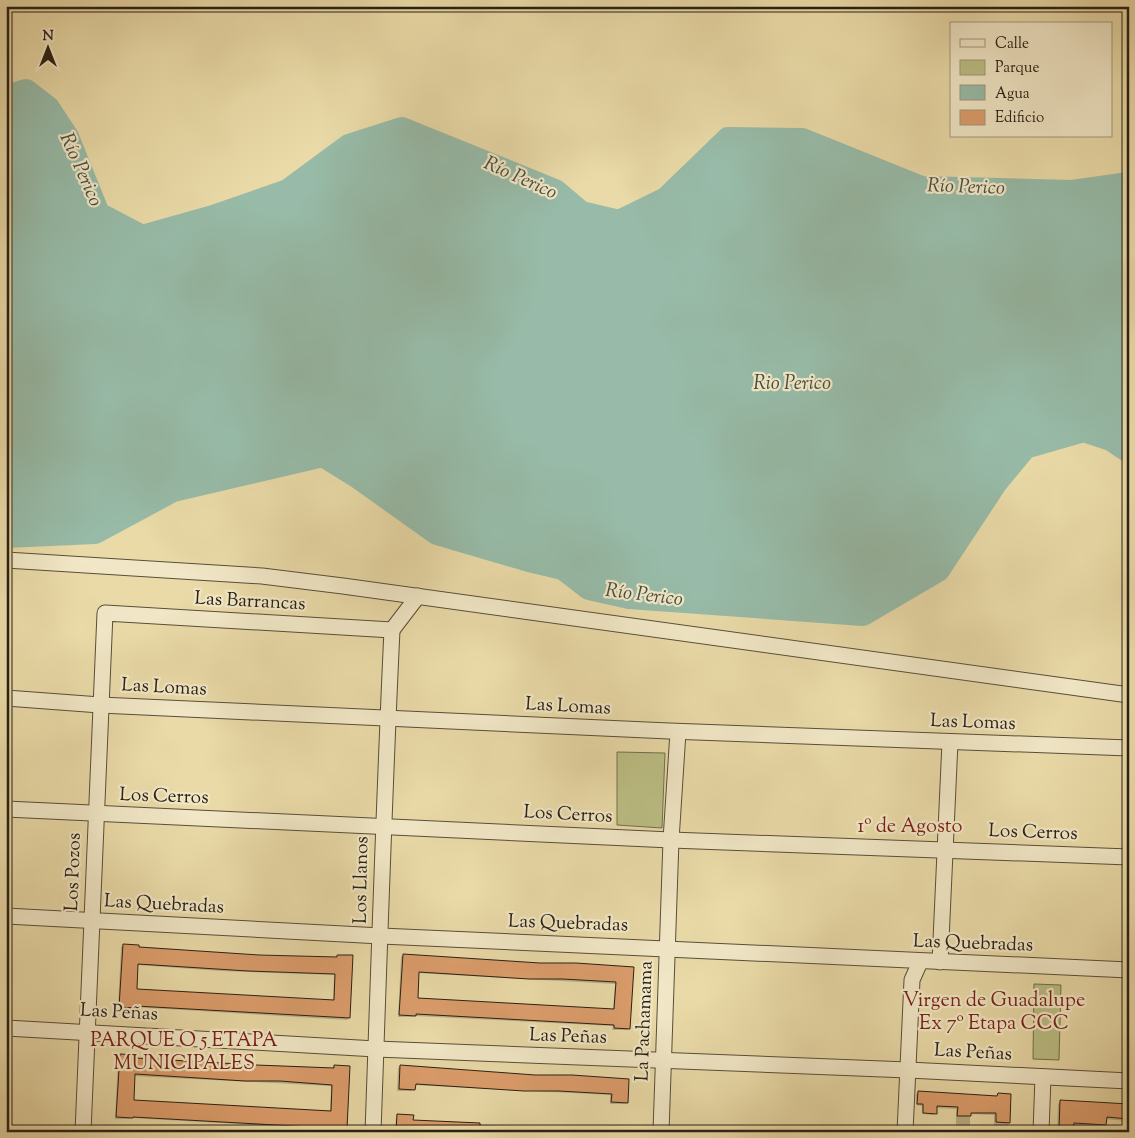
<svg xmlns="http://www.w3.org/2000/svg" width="1135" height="1138" font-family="'Sorts Mill Goudy',serif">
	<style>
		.green { fill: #bbbe84; stroke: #726f4c }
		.water { fill: #97bba8; stroke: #6b7d6d }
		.shadow { fill: #0003; fill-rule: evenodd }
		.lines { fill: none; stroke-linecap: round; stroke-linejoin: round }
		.river { stroke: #97bba8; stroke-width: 24 }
		.building { fill: #dc9d6c; stroke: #292015; fill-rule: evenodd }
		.street-casing { stroke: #594e3a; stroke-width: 17 }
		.street { stroke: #f1e7c6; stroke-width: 15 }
		.labels { text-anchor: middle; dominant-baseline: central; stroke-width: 4.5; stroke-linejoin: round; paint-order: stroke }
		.street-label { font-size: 19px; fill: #292015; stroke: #f1e7c6 }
		.water-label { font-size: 20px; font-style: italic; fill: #4a4e41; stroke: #f1e7c6 }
		.neighbourhood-label { font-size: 20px; fill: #7a1f14; stroke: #f1e7c6 }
	</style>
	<rect width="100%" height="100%" fill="#e9daa7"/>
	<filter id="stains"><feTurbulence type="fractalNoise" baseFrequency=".004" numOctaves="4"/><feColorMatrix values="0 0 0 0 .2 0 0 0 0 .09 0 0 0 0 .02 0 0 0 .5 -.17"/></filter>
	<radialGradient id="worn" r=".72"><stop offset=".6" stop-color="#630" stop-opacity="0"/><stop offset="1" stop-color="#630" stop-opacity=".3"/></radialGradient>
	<g class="green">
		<path d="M617,752L665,753L662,828L617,825Z"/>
		<path d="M1034,984L1061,985L1059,1060L1033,1059Z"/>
	</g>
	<path class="water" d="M26,91L48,108L67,137L98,214L142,237L213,217L288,191L349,146L402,129L555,191L581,213L619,222L666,199L728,139L802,140L921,188L1072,192L1129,184V451L1111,439L1084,430L1025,447L996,482L938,570L863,614L629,597L589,588L563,568L529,560L437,533L357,476L323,455L173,490L95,532L6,536V97Z"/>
	<g class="shadow">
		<path d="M123,945L138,948L259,956L335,958L337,956L349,1018L347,1020L134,1007L133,1009L118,1008L121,947ZM137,965L221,971L334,975L333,1001L136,990Z"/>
		<path d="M403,955L540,964L632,968L629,1029L627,1030H612L613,1026L415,1016L413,1017H398L401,957ZM417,973L615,984L613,1010L416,999Z"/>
		<path d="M120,1056L135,1059L256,1066L332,1068L334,1066L346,1129L344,1130L131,1118L130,1119H115L118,1057ZM134,1076L331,1086L330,1112L132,1101Z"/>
		<path d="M400,1066L535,1076L628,1080L627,1103L625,1104H610V1095L414,1085L412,1091H397L398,1068Z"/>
		<path d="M918,1092L996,1097L998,1095H1010L1008,1132H994V1115L970,1114V1132H956V1109L936,1108L934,1115L922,1114V1106L916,1105V1094Z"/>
		<path d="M1060,1102L1129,1105V1129H1126V1121L1105,1119V1124L1102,1127L1072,1126V1132H1057L1058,1104Z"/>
		<path d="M397,1115L412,1121L608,1132L610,1125L625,1126V1132H395L396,1117Z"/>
	</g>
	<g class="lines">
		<g class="river">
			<path d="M6,97L26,91L48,108L67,137L98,214L142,237L213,217L288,191L349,146L402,129L555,191L581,213L619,222L666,199L728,139L802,140L921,188L1072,192L1129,184"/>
			<path d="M6,536L95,532L173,490L323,455L357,476L437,533L529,560L563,568L589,588L629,597L863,614L938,570L996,482L1025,447L1084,430L1111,439L1129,451"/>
		</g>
	</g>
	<g class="building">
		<path d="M123,944L139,945V947L259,955L337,957V955H353L350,1018L136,1006V1008L119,1007ZM138,964L248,971L335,974L334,1000L137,989Z"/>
		<path d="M403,954L540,963H576L634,967L630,1029L614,1028V1025L416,1014V1016L399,1015ZM419,972L529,979H563L616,982L614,1009L418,998Z"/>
		<path d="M120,1054L136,1055V1058L256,1065L334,1068V1065L350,1066L347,1129L133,1117V1118L116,1117ZM135,1074L245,1081H280L332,1085L331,1111L134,1100Z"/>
		<path d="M400,1065L535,1075H572L629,1079L628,1103L611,1102L612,1094L559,1091H524L416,1084L415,1090L399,1089Z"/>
		<path d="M918,1091L997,1096L998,1093L1011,1094L1010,1123L996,1122V1113H971V1116H957L958,1107L937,1106V1114L923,1113V1104H917Z"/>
		<path d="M1060,1100L1129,1104V1119L1107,1117L1106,1125L1074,1123L1073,1130H1059Z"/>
		<path d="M397,1114L414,1115L413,1120L480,1123V1132H396Z"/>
	</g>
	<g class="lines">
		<defs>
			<g id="street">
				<path d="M6,560L262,576L343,586L1129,695"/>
				<path d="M392,630L418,596"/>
				<path d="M6,698L100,705L669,731L1129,748"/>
				<path d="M6,809L671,840L1129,857"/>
				<path d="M6,916L381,936L1129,970"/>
				<path d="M940,962L950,742"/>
				<path d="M6,1028L376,1049L908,1070L1129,1081"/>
				<path d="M83,1132L105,613L392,630"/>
				<path d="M373,1132C379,964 384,797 392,630"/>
				<path d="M661,1132L671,840L678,732"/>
				<path d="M905,1132L912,980L920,962"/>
				<path d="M1041,1132L1043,1077"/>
			</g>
		</defs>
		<use href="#street" class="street-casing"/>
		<use href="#street" class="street"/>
	</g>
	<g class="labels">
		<g class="street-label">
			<text transform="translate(250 602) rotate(3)">Las Barrancas</text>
			<text transform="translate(164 688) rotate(3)">Las Lomas</text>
			<text transform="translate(568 707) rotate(3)">Las Lomas</text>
			<text transform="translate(973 723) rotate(2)">Las Lomas</text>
			<text transform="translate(164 797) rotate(2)">Los Cerros</text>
			<text transform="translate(568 815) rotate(3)">Los Cerros</text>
			<text transform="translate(1033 833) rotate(2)">Los Cerros</text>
			<text transform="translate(74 872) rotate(-88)">Los Pozos</text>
			<text transform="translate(362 880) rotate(-89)">Los Llanos</text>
			<text transform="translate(164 905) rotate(3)">Las Quebradas</text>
			<text transform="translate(568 924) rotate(2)">Las Quebradas</text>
			<text transform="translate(973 944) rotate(2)">Las Quebradas</text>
			<text transform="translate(119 1013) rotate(3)">Las Peñas</text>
			<text transform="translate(645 1021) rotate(-88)">La Pachamama</text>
			<text transform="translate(568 1037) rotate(2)">Las Peñas</text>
			<text transform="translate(973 1053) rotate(3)">Las Peñas</text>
		</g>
		<g class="water-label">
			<text transform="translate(80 170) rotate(66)">Río Perico</text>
			<text transform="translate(520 179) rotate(24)">Río Perico</text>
			<text transform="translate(966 188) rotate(2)">Río Perico</text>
			<text x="792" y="384">Rio Perico</text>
			<text transform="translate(644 596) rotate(7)">Río Perico</text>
		</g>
		<g class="neighbourhood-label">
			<text x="910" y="827">1º de Agosto</text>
			<text x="994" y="1001">Virgen de Guadalupe<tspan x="994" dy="23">Ex 7º Etapa CCC</tspan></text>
			<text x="184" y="1041">PARQUE O 5 ETAPA<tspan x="184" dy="23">MUNICIPALES</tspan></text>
		</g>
	</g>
	<rect width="1135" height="1138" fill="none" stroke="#e9daa7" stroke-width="25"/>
	<rect x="8" y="8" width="1120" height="1123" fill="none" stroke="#292015" stroke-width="2.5"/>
	<rect x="12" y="12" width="1110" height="1113" fill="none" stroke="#292015"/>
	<rect x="950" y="22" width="162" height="115" fill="#f1e7c6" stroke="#a1977f"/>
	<rect x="960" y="39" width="25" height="8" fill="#f1e7c6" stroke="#a1977f"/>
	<text x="995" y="48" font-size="15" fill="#292015">Calle</text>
	<rect x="960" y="60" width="25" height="15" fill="#bbbe84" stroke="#a1977f"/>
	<text x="995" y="72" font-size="15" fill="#292015">Parque</text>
	<rect x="960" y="85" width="25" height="15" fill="#97bba8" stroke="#a1977f"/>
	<text x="995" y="98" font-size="15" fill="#292015">Agua</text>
	<rect x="960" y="110" width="25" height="15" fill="#dc9d6c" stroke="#a1977f"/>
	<text x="995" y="122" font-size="15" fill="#292015">Edificio</text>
	<g transform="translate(48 48)" stroke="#f1e7c6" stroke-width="4" paint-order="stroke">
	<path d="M0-4L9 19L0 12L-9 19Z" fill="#292015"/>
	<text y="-8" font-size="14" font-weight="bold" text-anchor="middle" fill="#292015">N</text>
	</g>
	<rect width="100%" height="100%" filter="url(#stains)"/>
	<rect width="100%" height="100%" fill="url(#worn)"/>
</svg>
